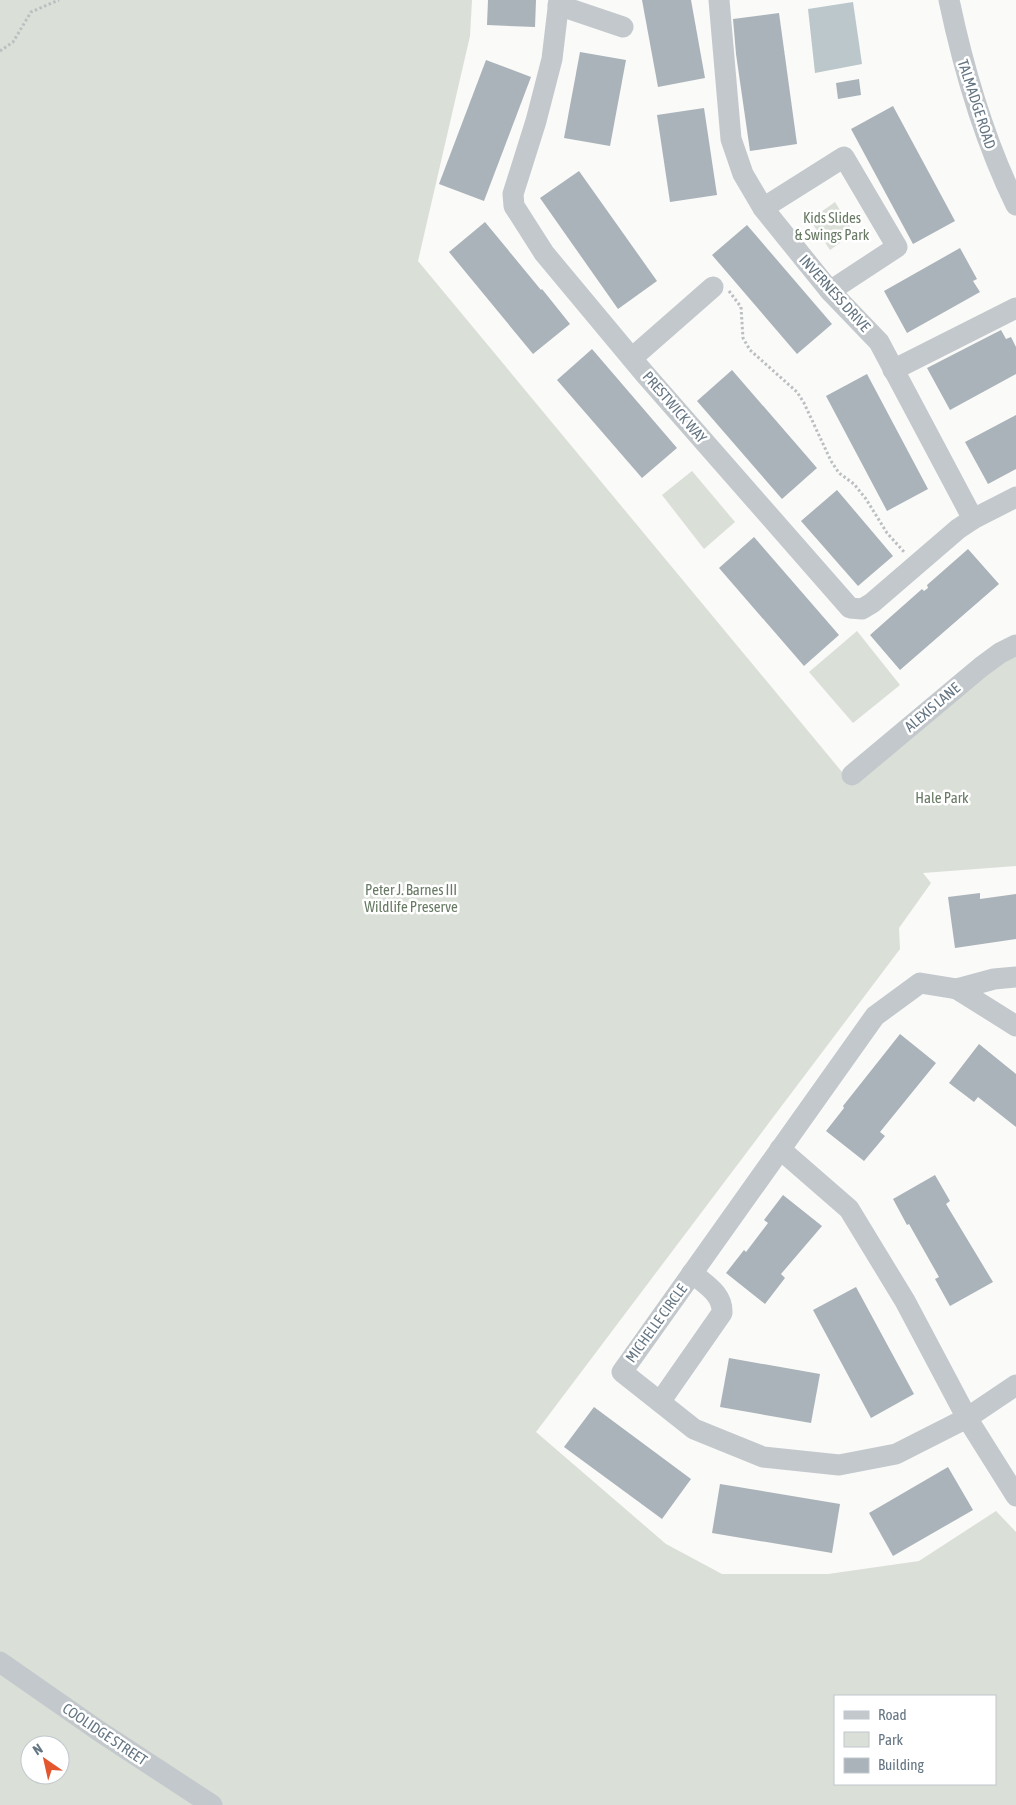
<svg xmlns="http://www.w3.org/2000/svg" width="1016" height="1805" font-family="'Asap Condensed',sans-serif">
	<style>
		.green { fill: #dadfd7; fill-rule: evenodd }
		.water { fill: #bbc7cb }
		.building { fill: #aab3b9 }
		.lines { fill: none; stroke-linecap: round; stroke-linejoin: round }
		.path { stroke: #bbbfc2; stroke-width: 3; stroke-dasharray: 2.5 2.5; stroke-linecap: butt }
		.minor { stroke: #c3c8cc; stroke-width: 21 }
		.labels { text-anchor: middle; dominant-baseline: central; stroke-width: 5; stroke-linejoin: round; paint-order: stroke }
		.street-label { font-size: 15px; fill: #657683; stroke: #fff }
		.park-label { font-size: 15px; fill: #687a64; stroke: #fff }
	</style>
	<rect width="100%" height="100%" fill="#fafaf8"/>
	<g class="green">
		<path d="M0,0H472L470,36L418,261L847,778L1016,645V866L923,873L931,883L899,928L900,949L536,1432L666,1544L722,1574H828L919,1561L996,1511L1016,1532V1805H0ZM835,1696H995V1784H835ZM30,1745H60V1775H30Z"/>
		<path d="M835,202L854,233L830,250L810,220Z"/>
		<path d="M692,471L735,522L704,549L662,495Z"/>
		<path d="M857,631L900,685L853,723L809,672Z"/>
	</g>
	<path class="water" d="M853,2L862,64L815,73L808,9Z"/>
	<g class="building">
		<path d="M488,0H536L535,27L487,25Z"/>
		<path d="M642,0H691L705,78L658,87Z"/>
		<path d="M779,13L797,144L750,151L736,54L733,19Z"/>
		<path d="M580,52L626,60L610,146L564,138Z"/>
		<path d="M486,60L531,77L484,201L439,184Z"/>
		<path d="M859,79L861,95L838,99L836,83Z"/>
		<path d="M893,106L955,221L913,244L851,129Z"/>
		<path d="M704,108L717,195L670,202L657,115Z"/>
		<path d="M579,171L657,281L618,309L540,198Z"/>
		<path d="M485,222L541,290L542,289L570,324L533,354L449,252Z"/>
		<path d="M747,225L832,324L797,354L712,255Z"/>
		<path d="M960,248L977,279L973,281L980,292L907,333L884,291Z"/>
		<path d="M1001,330L1006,339L1011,337L1016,347V374L950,410L927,368Z"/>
		<path d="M592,349L677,448L642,478L557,380Z"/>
		<path d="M732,370L817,468L782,499L697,401Z"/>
		<path d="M867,374L928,489L887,511L826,396Z"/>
		<path d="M1016,415V469L988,484L965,442Z"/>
		<path d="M837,490L893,556L858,586L801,521Z"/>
		<path d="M754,537L839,635L804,666L719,568Z"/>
		<path d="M968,549L999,584L900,670L870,635L922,589L924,591L928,588L927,585Z"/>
		<path d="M980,893V899L1016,894V939L955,948L948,897Z"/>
		<path d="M900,1034L936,1063L880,1132L885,1136L864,1161L826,1131L844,1108L843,1106Z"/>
		<path d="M979,1044L1016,1074V1127L978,1097L974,1102L949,1083Z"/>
		<path d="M935,1175L950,1201L946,1204L993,1282L950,1306L935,1279L939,1277L909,1224L907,1225L893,1199Z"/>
		<path d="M783,1195L822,1226L781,1274L785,1278L765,1304L726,1273L744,1250L746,1252L768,1223L764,1220Z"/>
		<path d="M856,1287L914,1394L871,1418L813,1310Z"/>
		<path d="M729,1358L820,1374L811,1423L720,1407Z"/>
		<path d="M594,1407L691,1479L662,1519L564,1447Z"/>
		<path d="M948,1467L973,1510L893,1556L869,1513Z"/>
		<path d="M720,1484L840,1504L832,1553L712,1533Z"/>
	</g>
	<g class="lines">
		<g class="path">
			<path d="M0,51L13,42L31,12L59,0"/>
			<path d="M729,291L741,307L743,338L750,350L797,392L804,403L831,461L839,473L854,484L866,499L887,533L905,553"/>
		</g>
		<g class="minor">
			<path d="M559,0L552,59L536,121L513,194L514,206L544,253L644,373L850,608L862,609L872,603L958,529L973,519L1016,497"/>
			<path d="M719,0L731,139L743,174L763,208L830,291L879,342L973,519"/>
			<path d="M949,0C964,71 984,140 1016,205"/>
			<path d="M558,5L623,27"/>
			<path d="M763,208L844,157L897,247L830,291"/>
			<path d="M632,358L713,287"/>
			<path d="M893,370L1016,308"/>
			<path d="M852,775L981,667L1000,653L1016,645"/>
			<path d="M1016,977L994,979L957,989L920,983L875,1016L622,1372L694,1429L763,1457L839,1465L896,1454L967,1418L1016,1385"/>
			<path d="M957,989L1016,1026"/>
			<path d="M780,1149L849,1209L905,1301L967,1418L1016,1496"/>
			<path d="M660,1402L722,1313C723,1294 706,1285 692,1273"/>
			<path d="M0,1662L99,1731L212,1805"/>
		</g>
	</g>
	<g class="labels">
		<g class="street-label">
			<text transform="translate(977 104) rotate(72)">TALMADGE ROAD</text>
			<text transform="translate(835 293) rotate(48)">INVERNESS DRIVE</text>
			<text transform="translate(675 407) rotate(49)">PRESTWICK WAY</text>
			<text transform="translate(932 707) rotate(-40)">ALEXIS LANE</text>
			<text transform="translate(656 1323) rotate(-54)">MICHELLE CIRCLE</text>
			<text transform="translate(105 1734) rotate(34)">COOLIDGE STREET</text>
		</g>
		<g class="park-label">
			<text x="832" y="217">Kids Slides<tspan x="832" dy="17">&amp; Swings Park</tspan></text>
			<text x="942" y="797">Hale Park</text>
			<text x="411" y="889">Peter J. Barnes III<tspan x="411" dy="17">Wildlife Preserve</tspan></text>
		</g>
	</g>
	<rect x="834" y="1695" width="162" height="90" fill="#ffffff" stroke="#c1c8cd"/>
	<rect x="844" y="1711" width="25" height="8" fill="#c3c8cc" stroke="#c1c8cd"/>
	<text x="878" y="1720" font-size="15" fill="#657683">Road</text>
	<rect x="844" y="1732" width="25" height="15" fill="#dadfd7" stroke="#c1c8cd"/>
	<text x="878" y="1745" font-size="15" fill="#657683">Park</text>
	<rect x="844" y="1758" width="25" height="15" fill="#aab3b9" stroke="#c1c8cd"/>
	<text x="878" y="1770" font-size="15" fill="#657683">Building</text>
	<g transform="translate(45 1760) rotate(326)"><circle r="24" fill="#ffffff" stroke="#c1c8cd"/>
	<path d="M0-4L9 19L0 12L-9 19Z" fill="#e4572e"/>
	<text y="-8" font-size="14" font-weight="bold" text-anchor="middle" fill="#657683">N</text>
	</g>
</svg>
